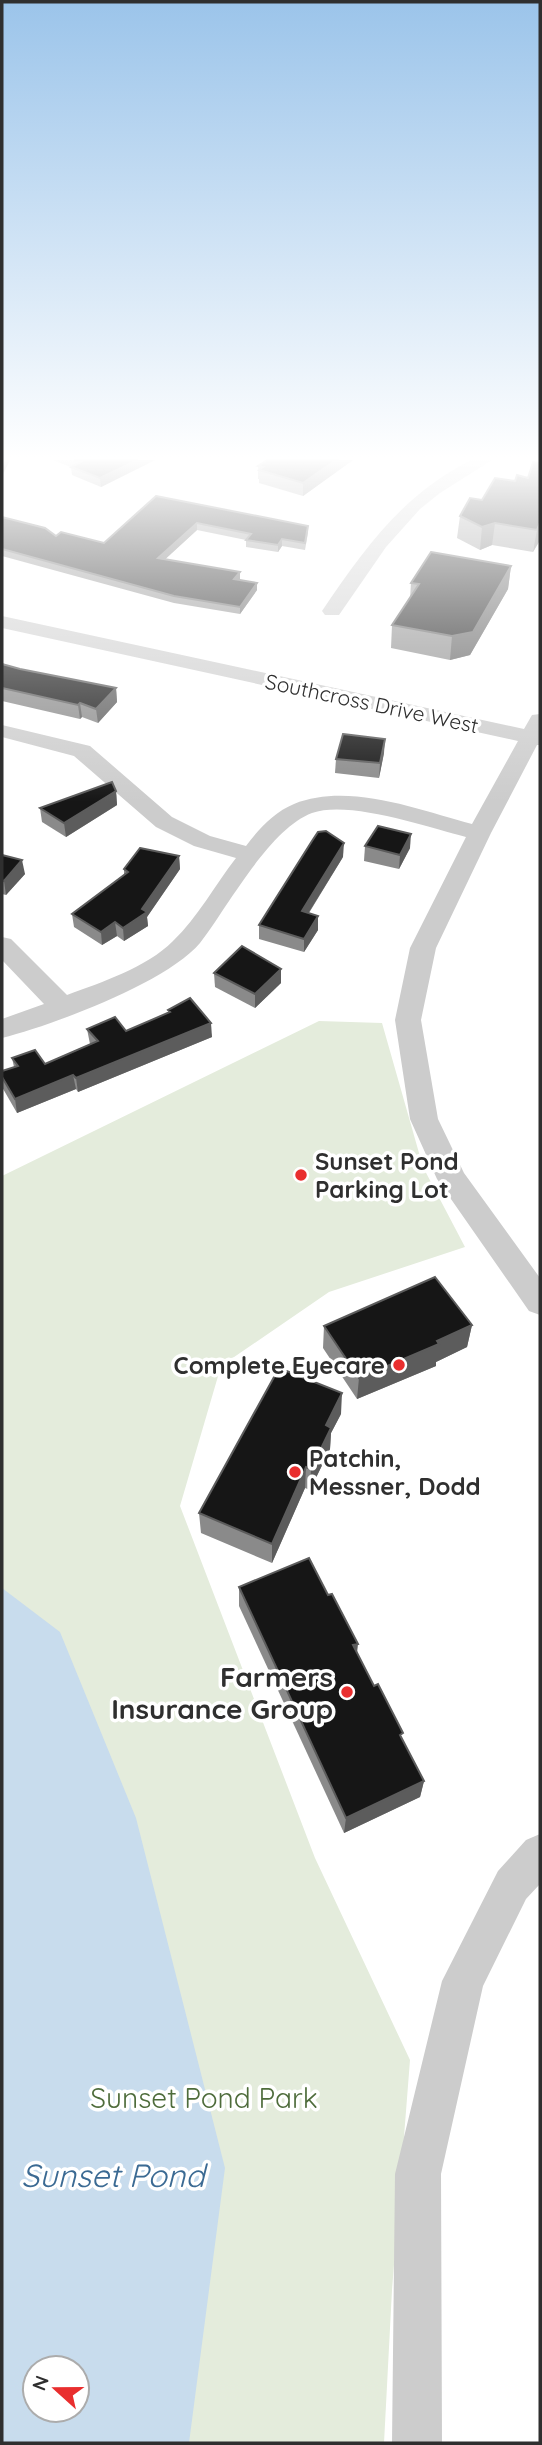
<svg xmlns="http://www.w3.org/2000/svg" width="542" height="2445" font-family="Quicksand,sans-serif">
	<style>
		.green { fill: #e4ecdc; fill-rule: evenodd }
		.water { fill: #c8dced; fill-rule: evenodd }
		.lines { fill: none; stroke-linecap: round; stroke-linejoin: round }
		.minor { fill: #ccc; fill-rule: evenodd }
		.wall { fill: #8a8a8a }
		.shaded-wall { fill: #5c5c5c }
		.building { fill: #161616; stroke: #5c5c5c; stroke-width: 2 }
		.poi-dot { fill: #e92e2e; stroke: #fff; stroke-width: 2.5 }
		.labels { text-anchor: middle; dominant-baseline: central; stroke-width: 7; stroke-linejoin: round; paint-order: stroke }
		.far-street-label { font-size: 21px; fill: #2f2f2f; stroke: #fff }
		.poi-label { font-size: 24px; font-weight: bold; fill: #2f2f2f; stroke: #fff; text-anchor: start }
		.near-poi-label { font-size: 28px; font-weight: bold; fill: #2f2f2f; stroke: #fff; text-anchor: end }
		.near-park-label { font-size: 28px; fill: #4e6c3b; stroke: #fff }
		.near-water-label { font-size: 32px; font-style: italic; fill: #3b6a93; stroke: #fff }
	</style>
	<rect width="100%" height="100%" fill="#fff"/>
	<path class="green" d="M319,1021L382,1023L423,1167L465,1247L329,1292L221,1366L180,1506L315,1858L410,2060L392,2290L384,2443H2V1176ZM35,2368H77V2410H35Z"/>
	<path class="water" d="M2,1588L60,1632L136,1818L225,2168L189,2443H2ZM35,2368H77V2410H35Z"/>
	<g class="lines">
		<g class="minor">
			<path d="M471,460H492L440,493L420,509L386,547L339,615H325L322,611C365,548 401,496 471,460Z"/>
			<path d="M2,616L524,729L532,715L540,714V745H537L491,833L436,948L421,1020L438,1119L464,1173L540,1278V1315L529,1311L437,1179L410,1119L395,1020L410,948L466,837C427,827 349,800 312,813C269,829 227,908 200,943C166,983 53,1025 2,1038V1019L44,1004L2,960V937L11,939L67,995C102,982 146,968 173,941C198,917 215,885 236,858L194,846L156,827L74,756L2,737V725L90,746L172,817L210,836L246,846C258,830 274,812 294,804C349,782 418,810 472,824L518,741L2,628Z"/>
			<path d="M540,1834V1884L526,1899L483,1986L441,2174L442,2443H392L395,2174L442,1981L498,1871L526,1840Z"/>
		</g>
	</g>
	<g class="wall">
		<path d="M53,460H155L101,487L72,475L71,467Z"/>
		<path d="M267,460H353L303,496L259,483V479H258V466Z"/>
		<path d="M517,475L540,540L533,552L492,545L480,550L457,538L460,516L515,481Z"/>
		<path d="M156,496L308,526V533L305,550L282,546L278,552L246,547V540L197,530L165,559L240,572L239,580L257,590L240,614L174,603L2,556V517L56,536L104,543Z"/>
		<path d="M511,566L508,589L470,655L450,660L391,648L392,625L410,599L411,583Z"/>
		<path d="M2,664L20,669L116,688L117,702L98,723L82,717L80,719L2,701Z"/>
		<path d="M384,753L379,778L335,773L336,759Z"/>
		<path d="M116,791L117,805L66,837L42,822L40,808Z"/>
		<path d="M365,846L410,848L399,869L364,861Z"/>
		<path d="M2,855L25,874L6,895L2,894Z"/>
		<path d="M179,856L180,869L147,917L148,926L124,941L117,936L102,945L74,927L72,914L124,876V869Z"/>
		<path d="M343,857L309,913L318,916V930L304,952L259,939V925Z"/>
		<path d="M281,969V983L255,1008L215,987L214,973Z"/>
		<path d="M168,1010L212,1037L78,1092L76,1089L17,1113L2,1087V1071L14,1067L12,1058L45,1064L90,1044L87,1029L126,1031L169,1013Z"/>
		<path d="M472,1325L467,1347L436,1362V1366L357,1399L323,1348L324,1326Z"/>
		<path d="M341,1414L331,1433L330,1449L310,1490L305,1488L272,1563L201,1533L199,1513Z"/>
		<path d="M239,1587L357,1653L424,1781L420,1797L344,1833L239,1606Z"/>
	</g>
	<g class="shaded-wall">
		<path d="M5,460H10L2,476V465Z"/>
		<path d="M138,460H155L101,487L100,478Z"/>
		<path d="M336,460H353L303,496V483Z"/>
		<path d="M197,523V530L159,565L158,558Z"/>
		<path d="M495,523L492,545L480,550L482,527Z"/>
		<path d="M540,523V540L533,552L537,530Z"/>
		<path d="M282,539V546L278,552V545Z"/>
		<path d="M511,566L508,589L470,655L450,660L452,636Z"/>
		<path d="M240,572V579L234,586V579Z"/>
		<path d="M257,583V590L240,614V607Z"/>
		<path d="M116,688L117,702L98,723L96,709Z"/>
		<path d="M80,703L82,717L80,719L78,705Z"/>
		<path d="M385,739L384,753L379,778L380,763Z"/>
		<path d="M116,791L117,805L66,837L64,823Z"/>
		<path d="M411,834L410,848L399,869L400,855Z"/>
		<path d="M344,843L343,857L301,925L302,911Z"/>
		<path d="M179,856L180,869L147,917L148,926L124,941L123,928L142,909Z"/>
		<path d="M22,860L25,874L6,895L4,881Z"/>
		<path d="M318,916V930L304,952V939Z"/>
		<path d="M115,922L117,936L102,945L101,932Z"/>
		<path d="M281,969V983L255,1008V994Z"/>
		<path d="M211,1023L212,1037L78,1092L76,1078Z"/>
		<path d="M73,1075L76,1089L17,1113L15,1099Z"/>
		<path d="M472,1325L467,1347L436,1362V1366L357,1399L359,1378Z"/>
		<path d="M342,1393L341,1414L331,1433L330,1449L310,1490L311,1469L326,1425Z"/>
		<path d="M306,1467L305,1488L272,1563V1544Z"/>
		<path d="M358,1644L356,1662L353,1645Z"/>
		<path d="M424,1781L420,1797L344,1833L346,1818Z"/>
	</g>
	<g class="building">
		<path d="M74,460H138L100,478L71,467L81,462Z"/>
		<path d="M267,460H336L303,483L259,470L263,467L258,466Z"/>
		<path d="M533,462L540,463V523L537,530L495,523L482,527L460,516L470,498L482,500L495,478L515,481L517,475L528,478Z"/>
		<path d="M156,496L308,526L305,543L282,539L278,545L246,540L251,534L197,523L158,558L240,572L234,579L257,583L240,607L174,596L2,549V517L45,528L56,536L61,532L104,543Z"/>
		<path d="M431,552L511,566L473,632L452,636L392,625L419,584L411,583Z"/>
		<path d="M2,664L20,669L116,688L96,709L80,703L78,705L2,688Z"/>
		<path d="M343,734L385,739L380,763L336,759Z"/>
		<path d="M112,782L116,791L64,823L40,808Z"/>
		<path d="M378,826L411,834L400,855L365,846Z"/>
		<path d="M326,831L344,843L302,911L318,916L304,939L259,925L312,841L318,832Z"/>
		<path d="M140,848L179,856L142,909L147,912L123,928L115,922L101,932L72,914L128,872L124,869Z"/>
		<path d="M2,855L22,860L4,881L2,880Z"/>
		<path d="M242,946L281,969L255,994L214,973Z"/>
		<path d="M190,998L211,1023L76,1078L73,1075L15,1099L2,1077V1071L18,1066L12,1058L35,1050L45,1064L98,1041L87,1029L115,1017L126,1031L170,1012L168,1010Z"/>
		<path d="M435,1277L472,1325L437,1341L439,1344L359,1378L324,1326Z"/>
		<path d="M279,1368L342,1393L326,1425L331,1428L311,1469L306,1467L272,1544L199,1513Z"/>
		<path d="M309,1558L328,1595L332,1594L358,1644L353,1645L374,1686L378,1684L403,1733L400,1735L424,1781L346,1818L239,1587Z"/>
	</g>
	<linearGradient id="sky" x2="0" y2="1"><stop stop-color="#9bc4ea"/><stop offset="0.57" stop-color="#fff"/><stop offset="1" stop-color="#fff" stop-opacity="0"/></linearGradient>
	<rect width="542" height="802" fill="url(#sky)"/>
	<g class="poi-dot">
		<circle cx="301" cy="1175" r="7"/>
		<circle cx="399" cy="1365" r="7"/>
		<circle cx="295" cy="1472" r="7"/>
		<circle cx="347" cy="1692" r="7"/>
	</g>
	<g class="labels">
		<g class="far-street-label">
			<text transform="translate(372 703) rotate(12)">Southcross Drive West</text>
		</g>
		<g class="poi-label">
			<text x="315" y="1161">Sunset Pond<tspan x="315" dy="28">Parking Lot</tspan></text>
			<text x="385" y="1365" text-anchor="end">Complete Eyecare</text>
			<text x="309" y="1458">Patchin,<tspan x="309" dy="28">Messner, Dodd</tspan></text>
		</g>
		<g class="near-poi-label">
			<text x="333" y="1676">Farmers<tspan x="333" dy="32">Insurance Group</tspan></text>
		</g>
		<g class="near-park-label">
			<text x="204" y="2097">Sunset Pond Park</text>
		</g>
		<g class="near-water-label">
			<text x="113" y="2175">Sunset Pond</text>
		</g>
	</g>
	<rect width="542" height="2445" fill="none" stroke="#2f2f2f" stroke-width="7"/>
	<g transform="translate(56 2389) rotate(291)"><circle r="33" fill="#ffffff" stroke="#acacac" stroke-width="2"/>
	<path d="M0-5L12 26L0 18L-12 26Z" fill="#e92e2e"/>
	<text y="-10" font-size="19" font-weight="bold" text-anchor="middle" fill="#2f2f2f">N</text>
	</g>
</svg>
